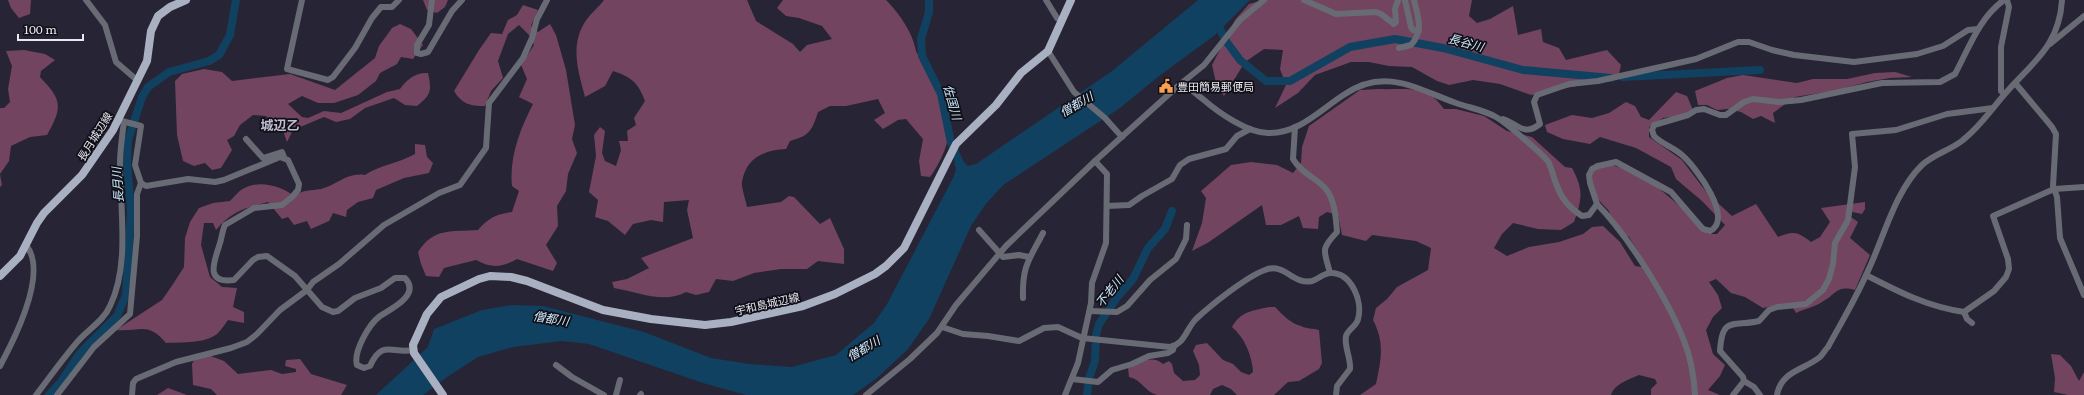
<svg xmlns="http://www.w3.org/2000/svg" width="2084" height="395" font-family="Literata,'Noto Sans JP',serif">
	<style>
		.forest { fill: #72445f }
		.water { fill: #114160 }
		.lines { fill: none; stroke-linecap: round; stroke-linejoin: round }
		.river { stroke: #114160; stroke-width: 8 }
		.minor { stroke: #686b74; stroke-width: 6 }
		.major { stroke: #a9b0c1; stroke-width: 8 }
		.labels { text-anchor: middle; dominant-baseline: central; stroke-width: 3.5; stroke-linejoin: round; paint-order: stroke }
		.poi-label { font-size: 11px; fill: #e8e7f2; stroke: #100f16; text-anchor: start }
		.street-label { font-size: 11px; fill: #e8e7f2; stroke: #100f16 }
		.water-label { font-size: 12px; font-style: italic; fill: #cce8fd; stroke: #100f16 }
		.quarter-label { font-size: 13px; font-weight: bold; fill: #c0bcd2; stroke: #100f16 }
	</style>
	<rect width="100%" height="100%" fill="#272435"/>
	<g class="forest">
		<path d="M8,0H31L30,14L19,18L11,8Z"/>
		<path d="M423,0H448L445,7L437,13L427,10Z"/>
		<path d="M604,0H747L756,21L793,44L800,52L807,45L832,39L822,26L799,18L786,16L777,8L783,0H886C899,13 913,33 916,51C921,61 951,117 950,123C950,142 941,162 930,177L921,176L919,161L923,139L906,119L898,120L883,129L874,120L885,113L878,99L846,106H830L818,112C812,131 809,136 790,141L786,149C764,150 746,158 742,182C741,187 746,201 747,207L781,202L789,196L794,197L820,224L830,218L844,249V264L818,261L807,269H781L754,273L733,281L716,279L709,292L696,295L686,292C664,304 637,292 614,288L612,282L627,279L649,268L641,258L693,238L687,210L689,200L664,202L663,222L651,220L633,224L625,235L608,221L595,217L598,200L589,192L596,156L594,135L600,127L605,131L602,153L605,161L616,166L621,150L619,141H628L627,131L636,125L634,118L645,101C638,83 632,77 613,71L605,86L585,97C578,70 569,44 587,19C592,12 599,7 604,0Z"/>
		<path d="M1263,0H1472L1469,16L1477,23L1490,19L1513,6L1518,35L1541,29L1543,42L1559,48L1566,60L1607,50L1621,65L1618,78L1531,95L1500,84L1473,80L1449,85L1437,81L1412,67L1389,66L1369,62H1351L1315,75L1298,93L1275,108L1286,85L1280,69L1283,50L1264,49L1245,62L1224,96L1217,87L1212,65L1235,20L1249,4Z"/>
		<path d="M523,5L538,10L531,26L538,32L550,24L556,35L566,70L575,125L572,139L577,153L568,174L566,191L557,206L558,226L546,245L557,263L553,271L517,259C501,268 491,268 476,260L444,268L439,277L426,276L421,264L418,252C434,227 452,232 478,230C488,218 497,214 512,212L519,191L512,186C509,158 520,129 533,104L519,97L527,79L521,65L534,45L530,36L519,25L508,34L498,61L503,78L491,91L485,106C470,106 462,104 454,91L479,50L491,33L502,34L508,20L517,15Z"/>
		<path d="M400,24L411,29L423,45L413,59L401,57L397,64L380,73L376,81L358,95L334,103H318L302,96L288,104L302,117L308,118L324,111L341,113L387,92L400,89C406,80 416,72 428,73C432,91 431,95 417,106L405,105L394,98L365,108L350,119L336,122L324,117L293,130L287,142L283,131L266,116L253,115L240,125L234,136L227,140L232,150L221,168L212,170L205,163L194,166L183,161L177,135L175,81L182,74L204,69L222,72L232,81L290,74L335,90L375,58L379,46L392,28Z"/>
		<path d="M24,50L45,54L55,60L41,71L40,77C62,100 63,107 47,135L30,137L11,146L9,161L0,174L2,185L0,187V108H4L10,102L8,89L12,66L6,51Z"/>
		<path d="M1895,72L1912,77L1890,78L1867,82L1838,90L1795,97L1773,113L1775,123L1761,116L1753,119L1741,112L1728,109L1717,110L1707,105H1698L1695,91L1727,78L1743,75L1797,83L1813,79H1847L1875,73Z"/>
		<path d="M1378,89C1406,90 1427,84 1444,109H1456L1484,116L1507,131L1532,137L1565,167L1572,168C1584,190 1582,199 1574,222L1561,230L1538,229L1513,223L1502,234L1494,248L1507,256L1529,247L1559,242L1583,234L1592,227L1603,226L1620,242L1635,266L1648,268L1629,237L1615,230L1609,211L1593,194L1588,173L1596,163C1642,165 1677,203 1708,234H1717L1725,225L1702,201L1676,179L1671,167L1636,148L1600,137L1590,144L1563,139L1547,132L1545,125L1572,115L1592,118L1609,113L1626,102L1635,106L1641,117L1649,120L1676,92L1687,96L1693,110L1679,116L1663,118L1649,127V137L1682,160L1707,193L1732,216L1756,204L1778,237C1794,231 1797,231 1811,242L1820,237L1830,222L1821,208L1865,202V209L1862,214L1852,212L1851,217L1858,222L1850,238L1870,255L1855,290C1836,285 1837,294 1822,302C1815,307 1804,309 1796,313L1790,303L1763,308L1745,297L1731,293L1716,279L1709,282L1718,295L1722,308L1713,317L1706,330L1713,354L1725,365L1720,376L1708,390L1720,395H1651V389L1657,383L1655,379L1639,375C1630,379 1614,384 1611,395H1360L1376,384C1381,360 1385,343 1373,320L1376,308L1387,299L1397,287L1428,270L1431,248L1416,241L1372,235L1366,241L1342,235L1338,215L1327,212L1319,217L1318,229L1303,228L1299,216L1281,225H1266L1262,205L1209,242L1192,251L1202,223L1206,198L1201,191L1231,165L1251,162L1277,165L1293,173L1301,163L1302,147L1309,126L1360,90Z"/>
		<path d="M415,144L425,145L427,157L433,163L429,173L404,178L376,190L373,198L358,202L347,210L346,217L333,213L329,221L311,229L307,221L294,225L288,217L282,219L268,202C245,208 232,211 216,230L213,223H204L201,245L210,277L222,287L237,288L233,307L244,312V323L228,320C225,324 222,329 218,333C206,344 182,342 166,343C148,321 140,332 116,330L162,300L171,287L184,267L185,238L190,222L199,208L213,203L230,201C233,198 237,193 241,190C257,179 280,185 294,196C305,189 309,191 321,189C337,185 347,172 365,175C380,165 399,163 415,154Z"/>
		<path d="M1269,307H1275C1283,315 1290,323 1301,326C1306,329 1313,328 1319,330L1322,363L1319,369L1299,381L1288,382L1274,395H1237L1231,389L1222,385L1213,389L1210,395C1196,395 1170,395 1157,395C1145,392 1141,379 1129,377L1128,368C1140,363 1152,354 1163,364L1169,361L1172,364L1174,373L1183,381L1195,380L1200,375L1199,365L1193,351L1196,345L1207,343L1223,360L1233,364L1241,372L1249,375L1253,372C1252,356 1245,338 1232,327C1241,311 1252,311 1269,307Z"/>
		<path d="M2051,354L2060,355L2071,366L2079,381L2084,372V395H2068L2054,392L2055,378Z"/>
		<path d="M208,355L224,361L238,374L271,370L282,374L296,372V369L285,366L286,360L300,359L311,374L347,385L341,395H217L211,389L193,385L192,364L195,358Z"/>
		<path d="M168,388L187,395H157Z"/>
	</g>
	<path class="water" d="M1198,0H1250L1215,35L1159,76L1120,108L1003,185L985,205L971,226L929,319L908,349L877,378L853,395H746L703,383L589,344L562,341L513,347L478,357L447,377L423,395H376L428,347L434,329L482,310L512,305L543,306L644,332L711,358L749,364L792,367L836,355L874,323L887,304L953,178L956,170L954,162L962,160L968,166L976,164L1112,71Z"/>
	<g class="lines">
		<g class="river">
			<path d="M929,0V12L921,39L922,56L941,94L951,143L963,170"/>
			<path d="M1216,21L1226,41L1240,60L1266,81H1290L1350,47L1395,39L1443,48L1523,70L1611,78"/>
			<path d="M1623,77L1760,70"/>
			<path d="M49,395L61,382L80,353L117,316L126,295L131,211L127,163L128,140L142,97L148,87L169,72L209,61L219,55L230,35L236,0"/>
			<path d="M1087,395L1089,378L1095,361L1096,335L1099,324L1118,296L1133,279L1148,248L1165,229L1172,211"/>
		</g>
		<g class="minor">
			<path d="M86,0L105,25L116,62L138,81"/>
			<path d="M302,0L287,69L328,80L333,77L355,48L372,18L381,7H392L399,0"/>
			<path d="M432,0L429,25L417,45V53L421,54L428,52L452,11L462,0"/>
			<path d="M1046,0L1057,18L1061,20"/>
			<path d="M1304,0L1336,14L1376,12L1381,14L1394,24L1396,22L1395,9L1398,0"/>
			<path d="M1405,0L1411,27L1413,30L1419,31"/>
			<path d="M2050,44L2084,16"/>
			<path d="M1399,48L1411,45C1424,31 1418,17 1414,0"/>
			<path d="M1048,51L1074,92L1105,118L1122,137"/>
			<path d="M2016,84L2052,127L2056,134L2053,186L2057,197L2060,238L2084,295"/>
			<path d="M1182,85C1190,87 1197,95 1204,100C1219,113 1248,133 1268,133C1299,134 1321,109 1345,94C1385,67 1417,89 1456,103C1470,108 1484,110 1496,117C1505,122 1544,155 1549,163C1552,170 1554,179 1557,186C1561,198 1571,209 1582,216L1589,215L1597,204L1590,183L1589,175L1592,169L1598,166L1616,162L1671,192L1703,229L1710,231C1735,219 1695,166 1682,155C1673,147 1662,144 1654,136L1652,130L1654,125L1688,115L1696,110L1704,109L1720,115H1726L1744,102L1753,99L1779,102L1801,100L1882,83L1940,82L1955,74C1969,48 1979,18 2004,0"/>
			<path d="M2004,94L2001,91V47L2009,7L2007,0"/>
			<path d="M1503,119C1519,124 1523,137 1540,124L1534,102L1537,95L1569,84L1598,81L1696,59L1738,42H1749L1772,50L1794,55L1854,62L1917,54L1943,46L1968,30L1978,29"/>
			<path d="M118,120L141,126L135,165L141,183L146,186L188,179L215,182L224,180L280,157L288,160L299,184L298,190L292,197L282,205L254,208L225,225C222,231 222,237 220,243C215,260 203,284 234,280L253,260L258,257L267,256L295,276L322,307L333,312L338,311L355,298L381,288L395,278H405C421,295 391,309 380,316C369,324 353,352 357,365L364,368L370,366C382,339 392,354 413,350"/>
			<path d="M1295,127L1293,159C1301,173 1315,177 1325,188C1335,199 1336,219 1337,232C1320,250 1324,250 1330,273"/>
			<path d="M246,139L263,158L282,152L284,157"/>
			<path d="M1597,204C1628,236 1668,299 1684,341C1691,358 1694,377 1695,395"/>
			<path d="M1107,206L1129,205L1142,196L1172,179L1180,165L1189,159L1226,149L1237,136L1250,129"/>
			<path d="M979,230L1003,257L1019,255L1029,257"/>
			<path d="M1866,275C1899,292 1928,307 1964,312"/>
			<path d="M1023,298C1022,266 1029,260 1043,233"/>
			<path d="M1090,311L1117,312L1127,306L1150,280L1176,259L1186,239L1187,225"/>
			<path d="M1972,323L1967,319L1964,312L1994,291L2006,277L2009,269L2008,259L1993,216L2054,189L2084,187"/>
			<path d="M942,327L963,334L988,336L1019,341L1044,328L1058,327L1082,338L1170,347C1185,344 1186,329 1196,319C1211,305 1246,277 1265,270C1285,262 1292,285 1312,281C1319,279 1323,273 1331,273C1352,273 1363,302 1358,319C1357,326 1348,329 1346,336C1344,347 1351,358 1350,369L1337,386L1336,395"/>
			<path d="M556,365L572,377L604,395"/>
			<path d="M0,366C14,340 49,273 26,245"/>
			<path d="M1072,379L1098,382L1112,370L1132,364L1149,356L1168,353L1173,350L1174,346"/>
			<path d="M36,395C50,377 64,357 79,340C89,329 104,320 110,306C130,265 120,209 120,164C120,150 122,136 124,122"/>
			<path d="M57,395L94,347L130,314L137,236V194L141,183"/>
			<path d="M132,395L133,383L136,379L176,362L231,348L247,342L257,334L280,310L307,290L313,282L339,264L384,225L439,193L460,185L486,148L489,103L523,58L532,38L537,19L547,0"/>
			<path d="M616,395L620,380"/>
			<path d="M640,395L641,394"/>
			<path d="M866,395L910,359L937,333L956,305L1006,246L1095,161L1178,86L1204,65L1240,20L1264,0"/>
			<path d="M1065,395L1078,363L1091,303L1092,283L1106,243L1107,174L1095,161"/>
			<path d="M1733,395L1744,381"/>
			<path d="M1760,395L1754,387L1744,381L1743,377L1720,351C1722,315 1734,327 1759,321L1769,310L1777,307L1806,304L1823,290L1829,279L1833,264L1835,243L1848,220L1855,167L1852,134L1896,130L1947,114L1993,108"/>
			<path d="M1777,395C1781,371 1804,370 1820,357C1823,354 1825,350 1828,347C1841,323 1855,300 1866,275C1883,241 1894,192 1922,165C1934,154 1951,150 1963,140C1980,127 1990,111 2004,95C2031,63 2059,48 2062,0"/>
		</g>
		<g class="major">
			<path d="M0,276L20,256L37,223L44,213L82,175L113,130L147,61L151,31L158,16L170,7L186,0"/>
			<path d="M443,395L414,353L413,345L427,314L441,297L479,279L490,276L511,277L527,281L603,310L651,319L705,325L731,322L803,306L835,294L875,274L886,266L904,248L956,144L996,105L1021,73L1048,51L1071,0"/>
		</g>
	</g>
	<defs>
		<symbol id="civic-bare" viewBox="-9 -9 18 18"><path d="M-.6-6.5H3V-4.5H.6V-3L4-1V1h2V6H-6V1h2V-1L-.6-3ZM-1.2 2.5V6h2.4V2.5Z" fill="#f9a04d" stroke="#100f16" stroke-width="2.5" paint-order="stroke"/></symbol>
	</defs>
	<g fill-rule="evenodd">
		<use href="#civic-bare" x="1156" y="76" width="20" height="20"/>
	</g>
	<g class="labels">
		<g class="poi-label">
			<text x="1177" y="86">豊田簡易郵便局</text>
		</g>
		<g class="street-label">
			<text transform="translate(94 136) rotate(-58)">長月城辺線</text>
			<text transform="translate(767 303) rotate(-13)">宇和島城辺線</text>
		</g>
		<g class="water-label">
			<text transform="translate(1466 42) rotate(15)">長谷川</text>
			<text transform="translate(953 102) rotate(74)">佐国川</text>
			<text transform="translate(1076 104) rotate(-30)">僧都川</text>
			<text transform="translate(117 185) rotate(-94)">長月川</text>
			<text transform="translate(1109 291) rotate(-52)">不老川</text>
			<text transform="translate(551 318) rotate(9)">僧都川</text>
			<text transform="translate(863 348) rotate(-31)">僧都川</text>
		</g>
		<g class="quarter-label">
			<text x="280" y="124">城辺乙</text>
		</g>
	</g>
	<path d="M18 34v6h65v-6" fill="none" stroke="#e8e7f2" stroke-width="2"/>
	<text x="24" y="34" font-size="12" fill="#e8e7f2" stroke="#100f16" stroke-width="3" paint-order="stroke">100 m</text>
</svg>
